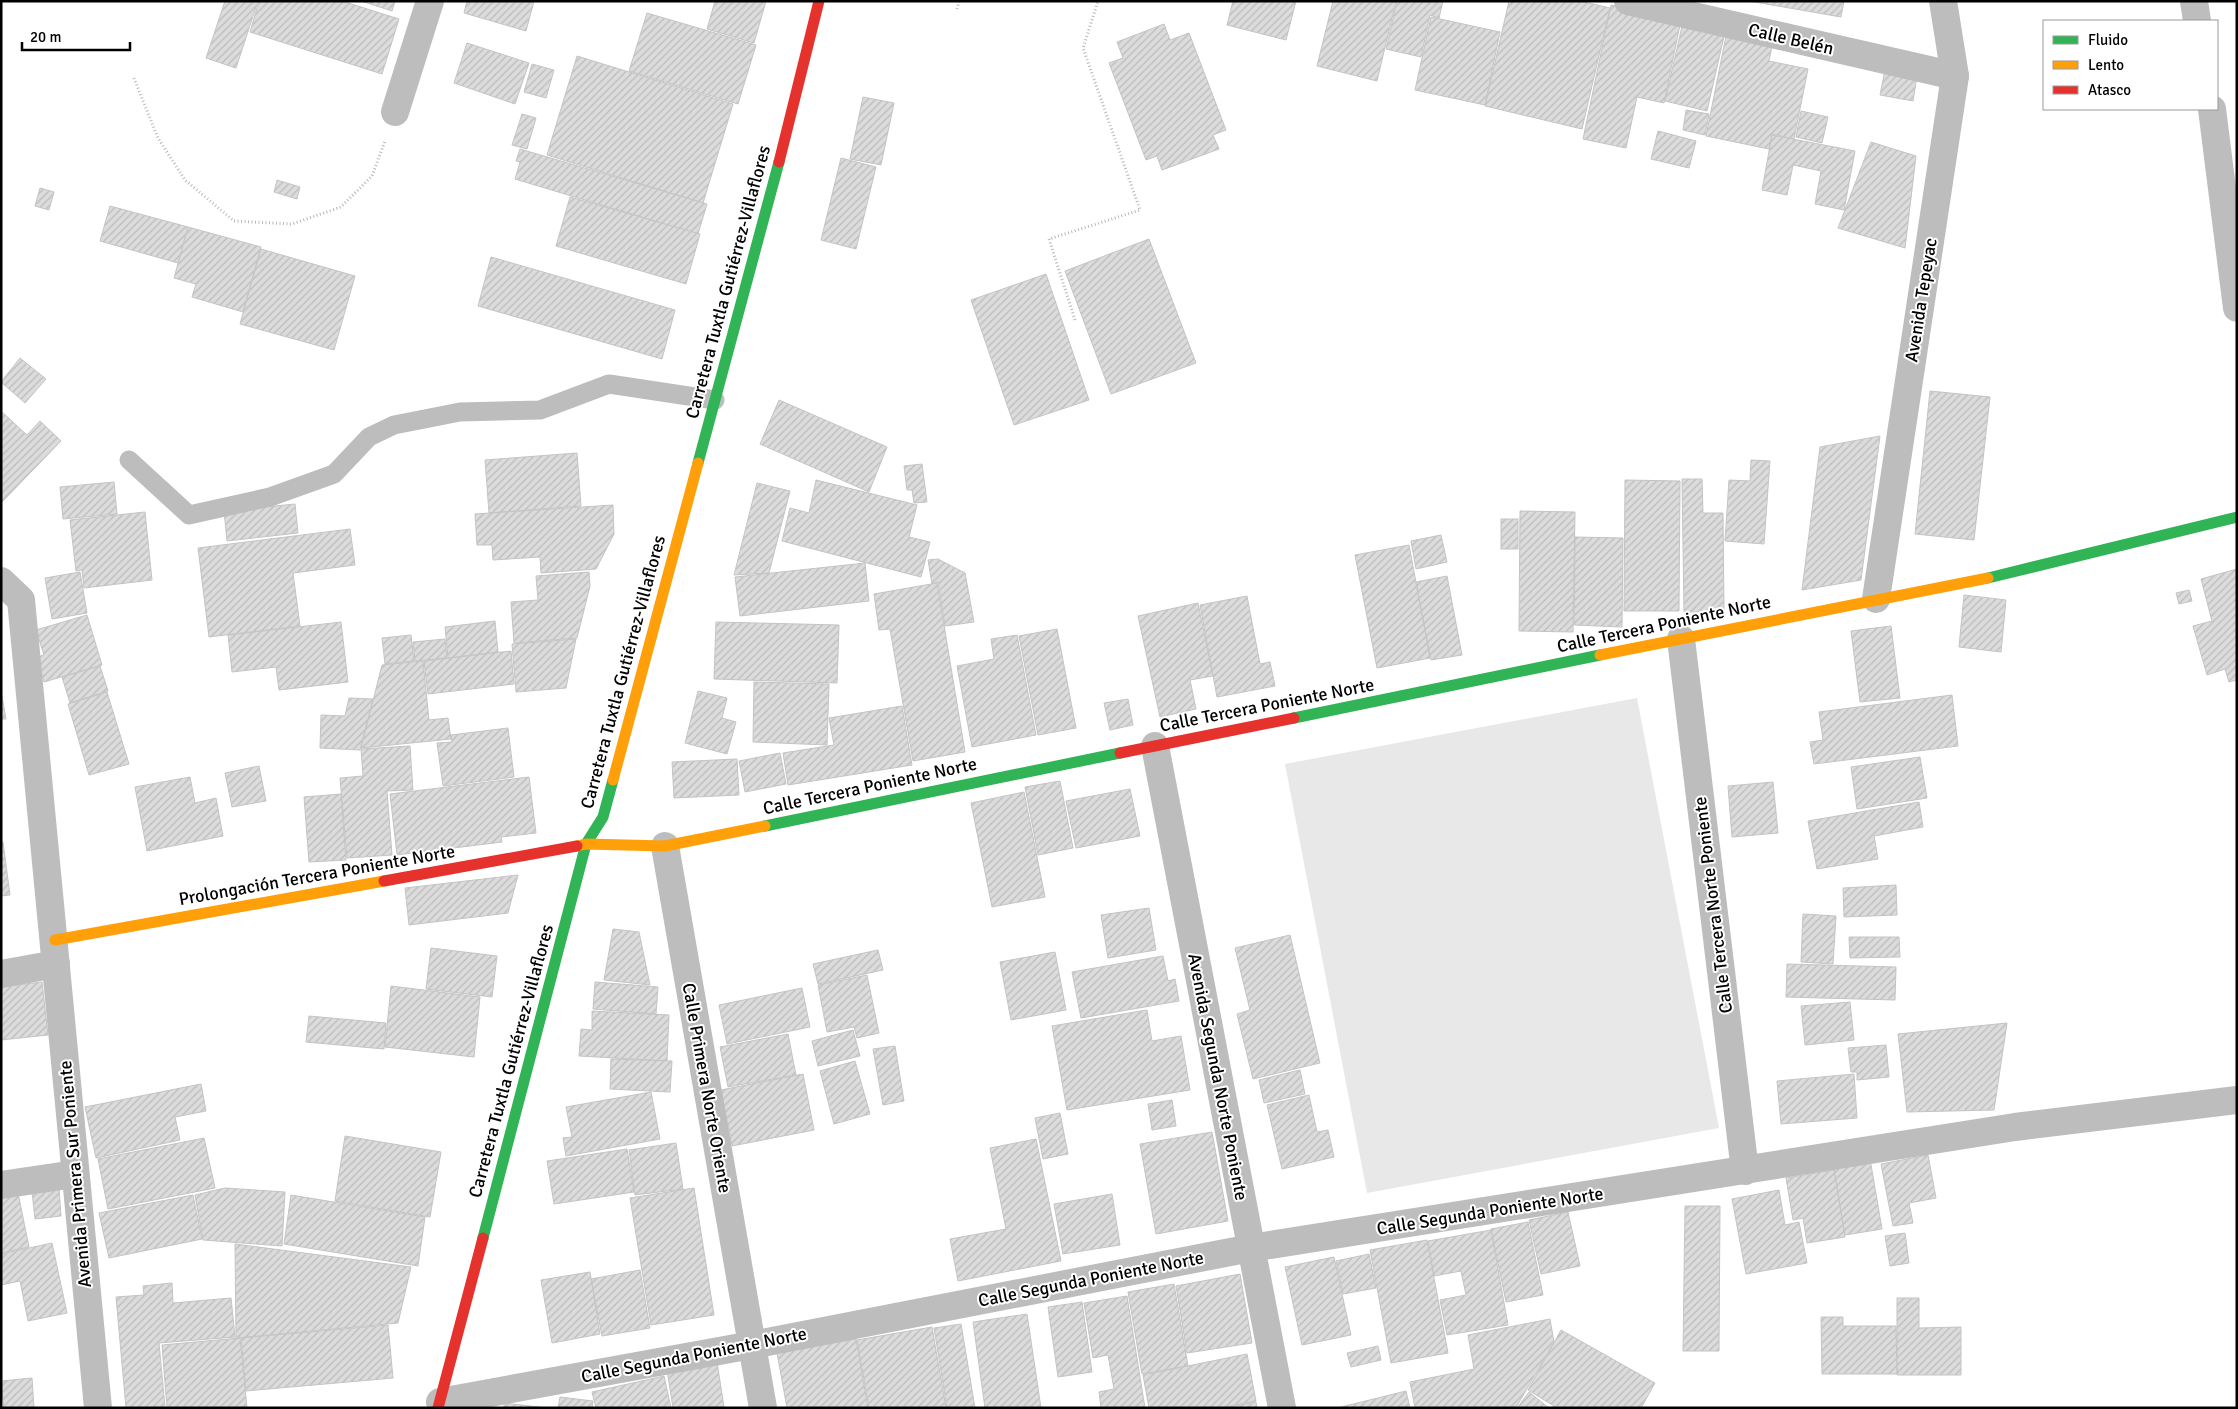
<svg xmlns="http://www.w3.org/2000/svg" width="2238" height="1409" font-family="Signika,sans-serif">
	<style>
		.pitch { fill: #e8e8e8 }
		.building { fill: url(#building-hatch); stroke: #c4c4c4 }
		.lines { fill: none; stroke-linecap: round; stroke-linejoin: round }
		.path { stroke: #b8b8b8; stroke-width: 3; stroke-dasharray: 1 2.5; stroke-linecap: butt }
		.lane { stroke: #bdbdbd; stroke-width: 19 }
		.street { stroke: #bdbdbd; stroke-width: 28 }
		.fast { stroke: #30b455; stroke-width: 11 }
		.slow { stroke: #ff9f0a; stroke-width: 11 }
		.jam { stroke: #e5322d; stroke-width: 11 }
		.labels { text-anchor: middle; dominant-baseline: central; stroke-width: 4; stroke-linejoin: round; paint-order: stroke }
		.street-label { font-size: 18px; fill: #000; stroke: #fff }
	</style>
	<defs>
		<pattern id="building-hatch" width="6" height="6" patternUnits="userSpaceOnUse" patternTransform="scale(1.25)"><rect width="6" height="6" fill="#dcdcdc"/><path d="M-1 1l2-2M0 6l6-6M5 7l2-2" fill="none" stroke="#bbb"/></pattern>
	</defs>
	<rect width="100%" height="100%" fill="#fff"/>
	<path class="pitch" d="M1637,698L1719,1128L1367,1193L1285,764Z"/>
	<g class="building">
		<path d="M225,1H258L236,68L206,58Z"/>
		<path d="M259,1H342L399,19L382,74L250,32Z"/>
		<path d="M361,1H395L392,11Z"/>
		<path d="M467,1H534L526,31L464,13Z"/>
		<path d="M715,1H766L754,43L707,29Z"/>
		<path d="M1233,1H1296L1286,40L1227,25Z"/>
		<path d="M1333,1H1396L1377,81L1317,66Z"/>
		<path d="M1397,1H1443L1439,18L1430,15L1421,57L1386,49Z"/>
		<path d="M1509,1H1580L1610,8L1582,129L1485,106Z"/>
		<path d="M1749,1H1844L1841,17Z"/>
		<path d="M1611,5L1681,20L1664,103L1637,97L1626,148L1583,139Z"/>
		<path d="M647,13L756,45L738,104L629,71Z"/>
		<path d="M1431,17L1500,32L1485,105L1415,90Z"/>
		<path d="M1683,22L1725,32L1707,111L1665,101Z"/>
		<path d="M1164,24L1170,40L1189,33L1226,130L1213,135L1219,149L1162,170L1157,156L1146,160L1109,63L1123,58L1117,42Z"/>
		<path d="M1727,31L1773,41L1769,61L1808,69L1794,139L1772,134L1769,149L1706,136Z"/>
		<path d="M467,43L529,63L515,104L454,83Z"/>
		<path d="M577,56L733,104L703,203L547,155Z"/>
		<path d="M532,64L554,70L546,98L524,92Z"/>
		<path d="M1885,70L1917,76L1913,101L1880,95Z"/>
		<path d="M863,97L894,103L881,165L850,159Z"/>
		<path d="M1686,110L1709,114L1705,135L1683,130Z"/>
		<path d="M1801,111L1828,117L1822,143L1796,137Z"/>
		<path d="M522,114L536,118L527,149L512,145Z"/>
		<path d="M1658,131L1696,141L1689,168L1651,159Z"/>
		<path d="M1772,135L1855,151L1844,210L1815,204L1821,171L1793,165L1787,195L1762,190Z"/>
		<path d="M1871,142L1916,156L1905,248L1838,228Z"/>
		<path d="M520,149L707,204L698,234L515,179L520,162L516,161Z"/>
		<path d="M841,158L876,167L856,249L821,240Z"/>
		<path d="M277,180L300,187L297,199L274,192Z"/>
		<path d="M40,188L54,192L49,210L35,206Z"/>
		<path d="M570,197L700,234L686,284L556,246Z"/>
		<path d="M110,206L188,227L178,263L100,241Z"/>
		<path d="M188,227L261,247L243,312L192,297L196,284L174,278Z"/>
		<path d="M1149,239L1196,363L1111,394L1065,271Z"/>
		<path d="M261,249L355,276L334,350L240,324Z"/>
		<path d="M491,257L675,310L662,359L478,306Z"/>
		<path d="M1046,274L1089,400L1014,425L971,300Z"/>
		<path d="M20,358L46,379L25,403L1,382Z"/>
		<path d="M1930,391L1990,397L1974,540L1915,534Z"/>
		<path d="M779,400L887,447L869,492L760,444Z"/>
		<path d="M1,411L27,435L40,421L61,441L1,503Z"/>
		<path d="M1880,436L1861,580L1802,590L1820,447Z"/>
		<path d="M577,453L581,506L489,513L485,460Z"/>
		<path d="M1751,460L1770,461L1764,544L1725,541L1729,480L1750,481Z"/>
		<path d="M922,464L927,502L914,503L912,490H907L904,466Z"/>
		<path d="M1682,479H1702L1703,513H1723L1724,612H1684Z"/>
		<path d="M816,480L917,505L909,537L930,542L921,577L782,541L790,508L809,513Z"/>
		<path d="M1625,480L1680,481L1679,611H1624Z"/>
		<path d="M114,482L117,514L63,519L60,487Z"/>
		<path d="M757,483L790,491L769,573L734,575Z"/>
		<path d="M295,504L298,533L227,541L224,511Z"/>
		<path d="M613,505L614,534L596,569L541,573L540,557L493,560L492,545H477L475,514Z"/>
		<path d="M1520,511L1575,512L1573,632L1519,631Z"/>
		<path d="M145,512L152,580L84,588L82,570L76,571L70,520Z"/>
		<rect x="1501" y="519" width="17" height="30"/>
		<path d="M350,529L355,565L293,573L300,626L209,637L198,548Z"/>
		<path d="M1441,535L1447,562L1416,569L1411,541Z"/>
		<path d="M1575,537L1623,538L1622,627L1574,625Z"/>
		<path d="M1409,545L1430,658L1377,668L1355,555Z"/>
		<path d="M938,559L965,573L974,622L945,626L938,582L932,584L928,560Z"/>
		<path d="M865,563L869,601L740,616L735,577Z"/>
		<path d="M2237,569V680L2229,682L2225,669L2207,675L2193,626L2212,621L2201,579Z"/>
		<path d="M80,572L87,613L52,619L45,578Z"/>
		<path d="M589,572L590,586L577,638L514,643L511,602L538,600L536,576Z"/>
		<path d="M1447,576L1462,655L1431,660L1416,582Z"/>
		<path d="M937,583L965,752L913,761L890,629L879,630L874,594Z"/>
		<path d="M2189,590L2192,601L2179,604L2176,593Z"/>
		<path d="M1964,595L2006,600L2001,652L1959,647Z"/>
		<path d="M1247,596L1260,664L1270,662L1275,686L1217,697L1200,605Z"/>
		<path d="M1198,603L1213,676L1190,680L1196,709L1160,717L1138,616Z"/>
		<path d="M87,615L102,665L44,682L37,657L44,655L36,630Z"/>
		<path d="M495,621L498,652L448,658L445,627Z"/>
		<path d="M341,622L348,682L279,690L276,667L232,672L228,635Z"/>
		<path d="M716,622L839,625L837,683L714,679Z"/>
		<path d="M1891,626L1900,698L1860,702L1851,631Z"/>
		<path d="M1057,629L1076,728L1038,735L1019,636Z"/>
		<path d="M411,635L414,661L385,664L382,638Z"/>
		<path d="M1017,635L1036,735L972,747L957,666L994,659L991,639Z"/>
		<path d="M445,639L447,658L415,661L413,642Z"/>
		<path d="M576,639L566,688L516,692L512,644Z"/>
		<path d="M511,651L514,684L428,694L424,661Z"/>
		<path d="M423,661L429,720L448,718L451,739L361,748L382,665Z"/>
		<path d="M100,666L108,691L70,703L62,677Z"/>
		<path d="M754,682L829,684L827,745L753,742Z"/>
		<path d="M1,691L6,719H1Z"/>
		<path d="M698,691L727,698L722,718L736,722L727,754L685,743Z"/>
		<path d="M107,692L129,764L89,775L68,704Z"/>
		<path d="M1952,695L1958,746L1814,764L1810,742L1823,740L1819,712Z"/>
		<path d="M349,698L373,699L360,750L320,748L321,715L345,716Z"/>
		<path d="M1128,699L1133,725L1110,730L1104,703Z"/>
		<path d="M902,706L912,765L788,785L783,753L834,745L829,718Z"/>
		<path d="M508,728L514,777L443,786L437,743L452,742L451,735Z"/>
		<path d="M410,746L413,790L387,791L392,855L347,858L340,778L363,776L361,749Z"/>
		<path d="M780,753L786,784L745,792L739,761Z"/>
		<path d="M1920,757L1927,798L1857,809L1851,767Z"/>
		<path d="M737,759L739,795L674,798L672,762Z"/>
		<path d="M259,766L266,801L232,807L225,773Z"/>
		<path d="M190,777L195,803L216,798L223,836L147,851L135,787Z"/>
		<path d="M529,777L536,833L501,837L502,842L397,855L390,794Z"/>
		<path d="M1060,781L1073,848L1038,855L1025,787Z"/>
		<path d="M1773,782L1778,833L1732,837L1728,786Z"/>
		<path d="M1130,789L1140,836L1076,848L1066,801Z"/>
		<path d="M1024,792L1045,897L992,907L971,803Z"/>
		<path d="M341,794L346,860L309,862L304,797Z"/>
		<path d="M1919,802L1923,827L1874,836L1878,859L1817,869L1808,821Z"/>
		<path d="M1,842H3L10,895L1,896Z"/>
		<path d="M518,875L508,913L409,925L405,888Z"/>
		<path d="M1896,885L1897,915L1844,917L1843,888Z"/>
		<path d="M1149,908L1156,950L1108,958L1101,915Z"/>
		<path d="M1803,914L1836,916L1833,964L1801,962Z"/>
		<path d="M613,929L639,932L650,985L604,980Z"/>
		<path d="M1290,935L1320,1063L1253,1079L1237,1014L1250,1010L1235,948Z"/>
		<path d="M1849,937H1899L1900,957L1850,958Z"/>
		<path d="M431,948L497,956L492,997L426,989Z"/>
		<path d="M878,950L883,970L818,984L813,964Z"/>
		<path d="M1055,952L1066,1010L1011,1020L1000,962Z"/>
		<path d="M1163,956L1168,981L1175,979L1179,1001L1081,1018L1072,972Z"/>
		<path d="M1787,964L1896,967L1895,1000L1786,997Z"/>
		<path d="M867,975L879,1033L857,1038L854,1027L827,1032L818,985Z"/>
		<path d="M42,982L48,1035L1,1040V987Z"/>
		<path d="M595,982L658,987L656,1014L593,1009Z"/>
		<path d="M391,986L480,997L474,1057L385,1047Z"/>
		<path d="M802,988L810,1027L727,1044L719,1005Z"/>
		<path d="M1850,1002L1854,1040L1805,1045L1801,1006Z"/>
		<path d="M1147,1010L1152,1041L1181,1036L1190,1090L1067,1110L1052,1026Z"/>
		<path d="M592,1011L669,1015L667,1061L579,1056L581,1029L592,1030Z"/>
		<path d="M309,1016L386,1023L384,1049L306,1042Z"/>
		<path d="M2007,1023L1994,1110L1907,1112L1898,1034Z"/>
		<path d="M853,1030L860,1056L818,1066L812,1041Z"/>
		<path d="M788,1034L796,1075L728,1087L720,1047Z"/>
		<path d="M1886,1045L1889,1077L1857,1080V1072H1851L1848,1048Z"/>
		<path d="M895,1046L904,1101L883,1105L873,1049Z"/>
		<path d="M611,1059L672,1061L670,1092L610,1089Z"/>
		<path d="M855,1061L870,1114L834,1124L820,1071Z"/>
		<path d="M1300,1070L1305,1094L1264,1103L1259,1080Z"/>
		<path d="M803,1074L814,1130L732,1146L721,1090Z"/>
		<path d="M1854,1074L1857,1118L1781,1124L1777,1081Z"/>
		<path d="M201,1084L206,1111L175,1117L180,1140L96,1158L85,1107Z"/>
		<path d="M651,1092L660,1139L566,1156L563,1138L572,1137L566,1107Z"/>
		<path d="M1309,1095L1317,1132L1328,1130L1334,1157L1282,1169L1267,1105Z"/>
		<path d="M1172,1100L1176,1126L1152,1130L1148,1104Z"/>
		<path d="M1060,1113L1068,1154L1043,1159L1035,1118Z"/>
		<path d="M1212,1132L1228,1221L1156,1234L1140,1144Z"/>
		<path d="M345,1136L441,1152L430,1217L335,1201Z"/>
		<path d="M204,1138L215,1188L108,1209L98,1159Z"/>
		<path d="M1036,1139L1061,1261L958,1281L950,1239L1006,1229L990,1148Z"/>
		<path d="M676,1143L683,1189L635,1195L629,1150Z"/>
		<path d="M627,1149L634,1192L554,1204L547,1161Z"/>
		<path d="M1928,1155L1936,1198L1909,1203L1913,1223L1893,1226L1881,1164Z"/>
		<path d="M1870,1159L1882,1229L1845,1235L1833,1165Z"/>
		<path d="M1834,1170L1845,1237L1807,1243L1803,1218L1793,1220L1786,1178Z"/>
		<path d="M17,1188L29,1247L1,1253V1191Z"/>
		<path d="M225,1188L285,1192L282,1246L203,1240L195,1195Z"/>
		<path d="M694,1188L714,1315L651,1325L630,1198Z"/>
		<path d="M59,1189L61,1216L35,1219L32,1192Z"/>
		<path d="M1779,1190L1785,1225L1799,1222L1807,1263L1746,1274L1732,1199Z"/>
		<path d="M1112,1194L1120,1245L1063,1254L1054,1204Z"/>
		<path d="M193,1195L202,1239L109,1258L99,1213Z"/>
		<path d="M291,1195L425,1217L418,1266L284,1244Z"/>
		<path d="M1685,1206H1720L1719,1351H1683Z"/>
		<path d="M1568,1212L1580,1266L1541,1274L1529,1220Z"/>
		<path d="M1528,1222L1543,1295L1506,1302L1491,1229Z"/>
		<path d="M1491,1230L1508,1325L1447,1335L1440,1300L1466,1295L1461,1271L1434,1276L1428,1241Z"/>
		<path d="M1905,1233L1909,1263L1890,1266L1885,1236Z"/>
		<path d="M1427,1240L1448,1353L1391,1363L1370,1250Z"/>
		<path d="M52,1243L67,1313L28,1321L20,1281L1,1285V1254Z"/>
		<path d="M235,1244L411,1267L398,1323L236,1338Z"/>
		<path d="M1369,1254L1376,1288L1343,1294L1336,1261Z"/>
		<path d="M1334,1257L1351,1335L1302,1345L1285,1267Z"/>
		<path d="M640,1270L650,1328L602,1336L591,1279Z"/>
		<path d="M590,1272L600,1334L552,1343L541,1280Z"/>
		<path d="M1240,1274L1252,1343L1187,1353L1176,1286Z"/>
		<path d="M172,1283L173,1303L231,1298L235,1337L159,1343L165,1407L126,1408L116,1297L144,1295L143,1286Z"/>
		<path d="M1174,1284L1188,1366L1142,1374L1128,1292Z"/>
		<path d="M1127,1296L1145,1408H1101L1099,1392L1114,1389L1108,1355L1093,1358L1084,1303Z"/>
		<path d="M1897,1298H1919V1328L1961,1327V1375H1897Z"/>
		<path d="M1082,1302L1092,1372L1058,1377L1048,1307Z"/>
		<path d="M1027,1314L1041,1408H985L973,1322Z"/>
		<path d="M1821,1317H1843V1326H1896L1897,1374H1822Z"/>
		<path d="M1550,1319L1554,1342L1517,1406L1506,1408H1415L1410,1382L1474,1369L1468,1335Z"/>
		<path d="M961,1324L975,1408H947L934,1328Z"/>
		<path d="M388,1325L393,1378L246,1391L241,1338Z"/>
		<path d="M932,1327L946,1408H869L857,1340Z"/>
		<path d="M1561,1330L1655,1383L1641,1408H1553L1554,1406L1528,1390Z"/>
		<path d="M240,1338L247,1408H167L162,1345Z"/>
		<path d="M856,1339L868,1408H787L777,1353Z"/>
		<path d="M1378,1346L1381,1360L1351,1367L1347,1353Z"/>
		<path d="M1247,1354L1256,1401L1220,1408H1149L1143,1375Z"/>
		<path d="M717,1362L724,1407L673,1408L667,1370Z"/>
		<path d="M664,1376L671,1408H596L592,1392Z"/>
		<path d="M32,1378L34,1408H4L1,1381Z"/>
		<path d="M1406,1391L1410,1408H1337Z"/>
		<path d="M1529,1392L1549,1408H1517Z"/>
		<path d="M560,1397L593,1401L592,1408H558Z"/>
		<path d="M1256,1402L1257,1408H1224Z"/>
		<path d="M504,1403L548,1408H504Z"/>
	</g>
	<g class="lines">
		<g class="path">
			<path d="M957,9L959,1"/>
			<path d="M134,78L158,138L185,180L234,221L292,224L341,207L372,176L385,141"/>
			<path d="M1075,320L1049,239L1140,210L1083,48L1098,1"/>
		</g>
		<path class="lane" d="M129,460L189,515L270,497L334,474L369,437L394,425L460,412L540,410L609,384L715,400"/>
		<g class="street">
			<path d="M1628,1L1955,76"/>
			<path d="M2194,1L2197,21"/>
			<path d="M2212,109L2237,308"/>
			<path d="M395,112L430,1"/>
			<path d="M1,581L21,600L98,1408"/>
			<path d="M1876,599L1955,76L1943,1"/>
			<path d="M1681,639L1745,1171"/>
			<path d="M1155,746L1282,1408"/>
			<path d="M665,846L763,1408"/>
			<path d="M1,974L56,964"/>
			<path d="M1,1185L75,1174"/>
			<path d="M440,1402L752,1345L1251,1248L2015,1127L2237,1100"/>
		</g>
		<g class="fast">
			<path d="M698,463L779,162"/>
			<path d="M1988,578L2237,517"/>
			<path d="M1294,718L1600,655"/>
			<path d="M765,826L1120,753"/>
			<path d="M483,1238L586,844L603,817L613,780"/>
		</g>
		<g class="slow">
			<path d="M1600,655L1988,578"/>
			<path d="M613,780L698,463"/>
			<path d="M577,846L586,844L665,846L765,826"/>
			<path d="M55,940L384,881"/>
		</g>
		<g class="jam">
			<path d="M779,162L819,1"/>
			<path d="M1120,753L1294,718"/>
			<path d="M384,881L577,846"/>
			<path d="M438,1408L483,1238"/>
		</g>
	</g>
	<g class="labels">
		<g class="street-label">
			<text transform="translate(1791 39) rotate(13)">Calle Belén</text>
			<text transform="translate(728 282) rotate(-75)">Carretera Tuxtla Gutiérrez-Villaflores</text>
			<text transform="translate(1921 300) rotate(-81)">Avenida Tepeyac</text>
			<text transform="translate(1664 624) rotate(-12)">Calle Tercera Poniente Norte</text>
			<text transform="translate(623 672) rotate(-75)">Carretera Tuxtla Gutiérrez-Villaflores</text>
			<text transform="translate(1267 705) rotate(-11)">Calle Tercera Poniente Norte</text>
			<text transform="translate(870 786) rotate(-12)">Calle Tercera Poniente Norte</text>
			<text transform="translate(317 875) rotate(-10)">Prolongación Tercera Poniente Norte</text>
			<text transform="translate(1713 905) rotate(-97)">Calle Tercera Norte Poniente</text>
			<text transform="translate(511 1061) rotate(-75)">Carretera Tuxtla Gutiérrez-Villaflores</text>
			<text transform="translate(1218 1077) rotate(79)">Avenida Segunda Norte Poniente</text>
			<text transform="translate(707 1088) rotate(80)">Calle Primera Norte Oriente</text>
			<text transform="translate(75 1174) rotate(-95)">Avenida Primera Sur Poniente</text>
			<text transform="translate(1490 1211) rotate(-9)">Calle Segunda Poniente Norte</text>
			<text transform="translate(1091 1279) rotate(-11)">Calle Segunda Poniente Norte</text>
			<text transform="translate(694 1355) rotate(-11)">Calle Segunda Poniente Norte</text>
		</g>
	</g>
	<rect width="2238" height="1409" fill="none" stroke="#000000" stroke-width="5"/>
	<rect x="2043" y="20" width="175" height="90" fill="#ffffff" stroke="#999999"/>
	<rect x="2053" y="36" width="25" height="8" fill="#30b455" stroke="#999999"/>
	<text x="2088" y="45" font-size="15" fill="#000000">Fluido</text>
	<rect x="2053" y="61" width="25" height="8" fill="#ff9f0a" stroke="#999999"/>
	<text x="2088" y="70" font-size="15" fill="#000000">Lento</text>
	<rect x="2053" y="86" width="25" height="8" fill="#e5322d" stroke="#999999"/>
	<text x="2088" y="95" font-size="15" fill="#000000">Atasco</text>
	<path d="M22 42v8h108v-8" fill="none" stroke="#000000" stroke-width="2.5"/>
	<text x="30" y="42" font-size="15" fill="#000000" stroke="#ffffff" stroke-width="4" paint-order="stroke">20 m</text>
</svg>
